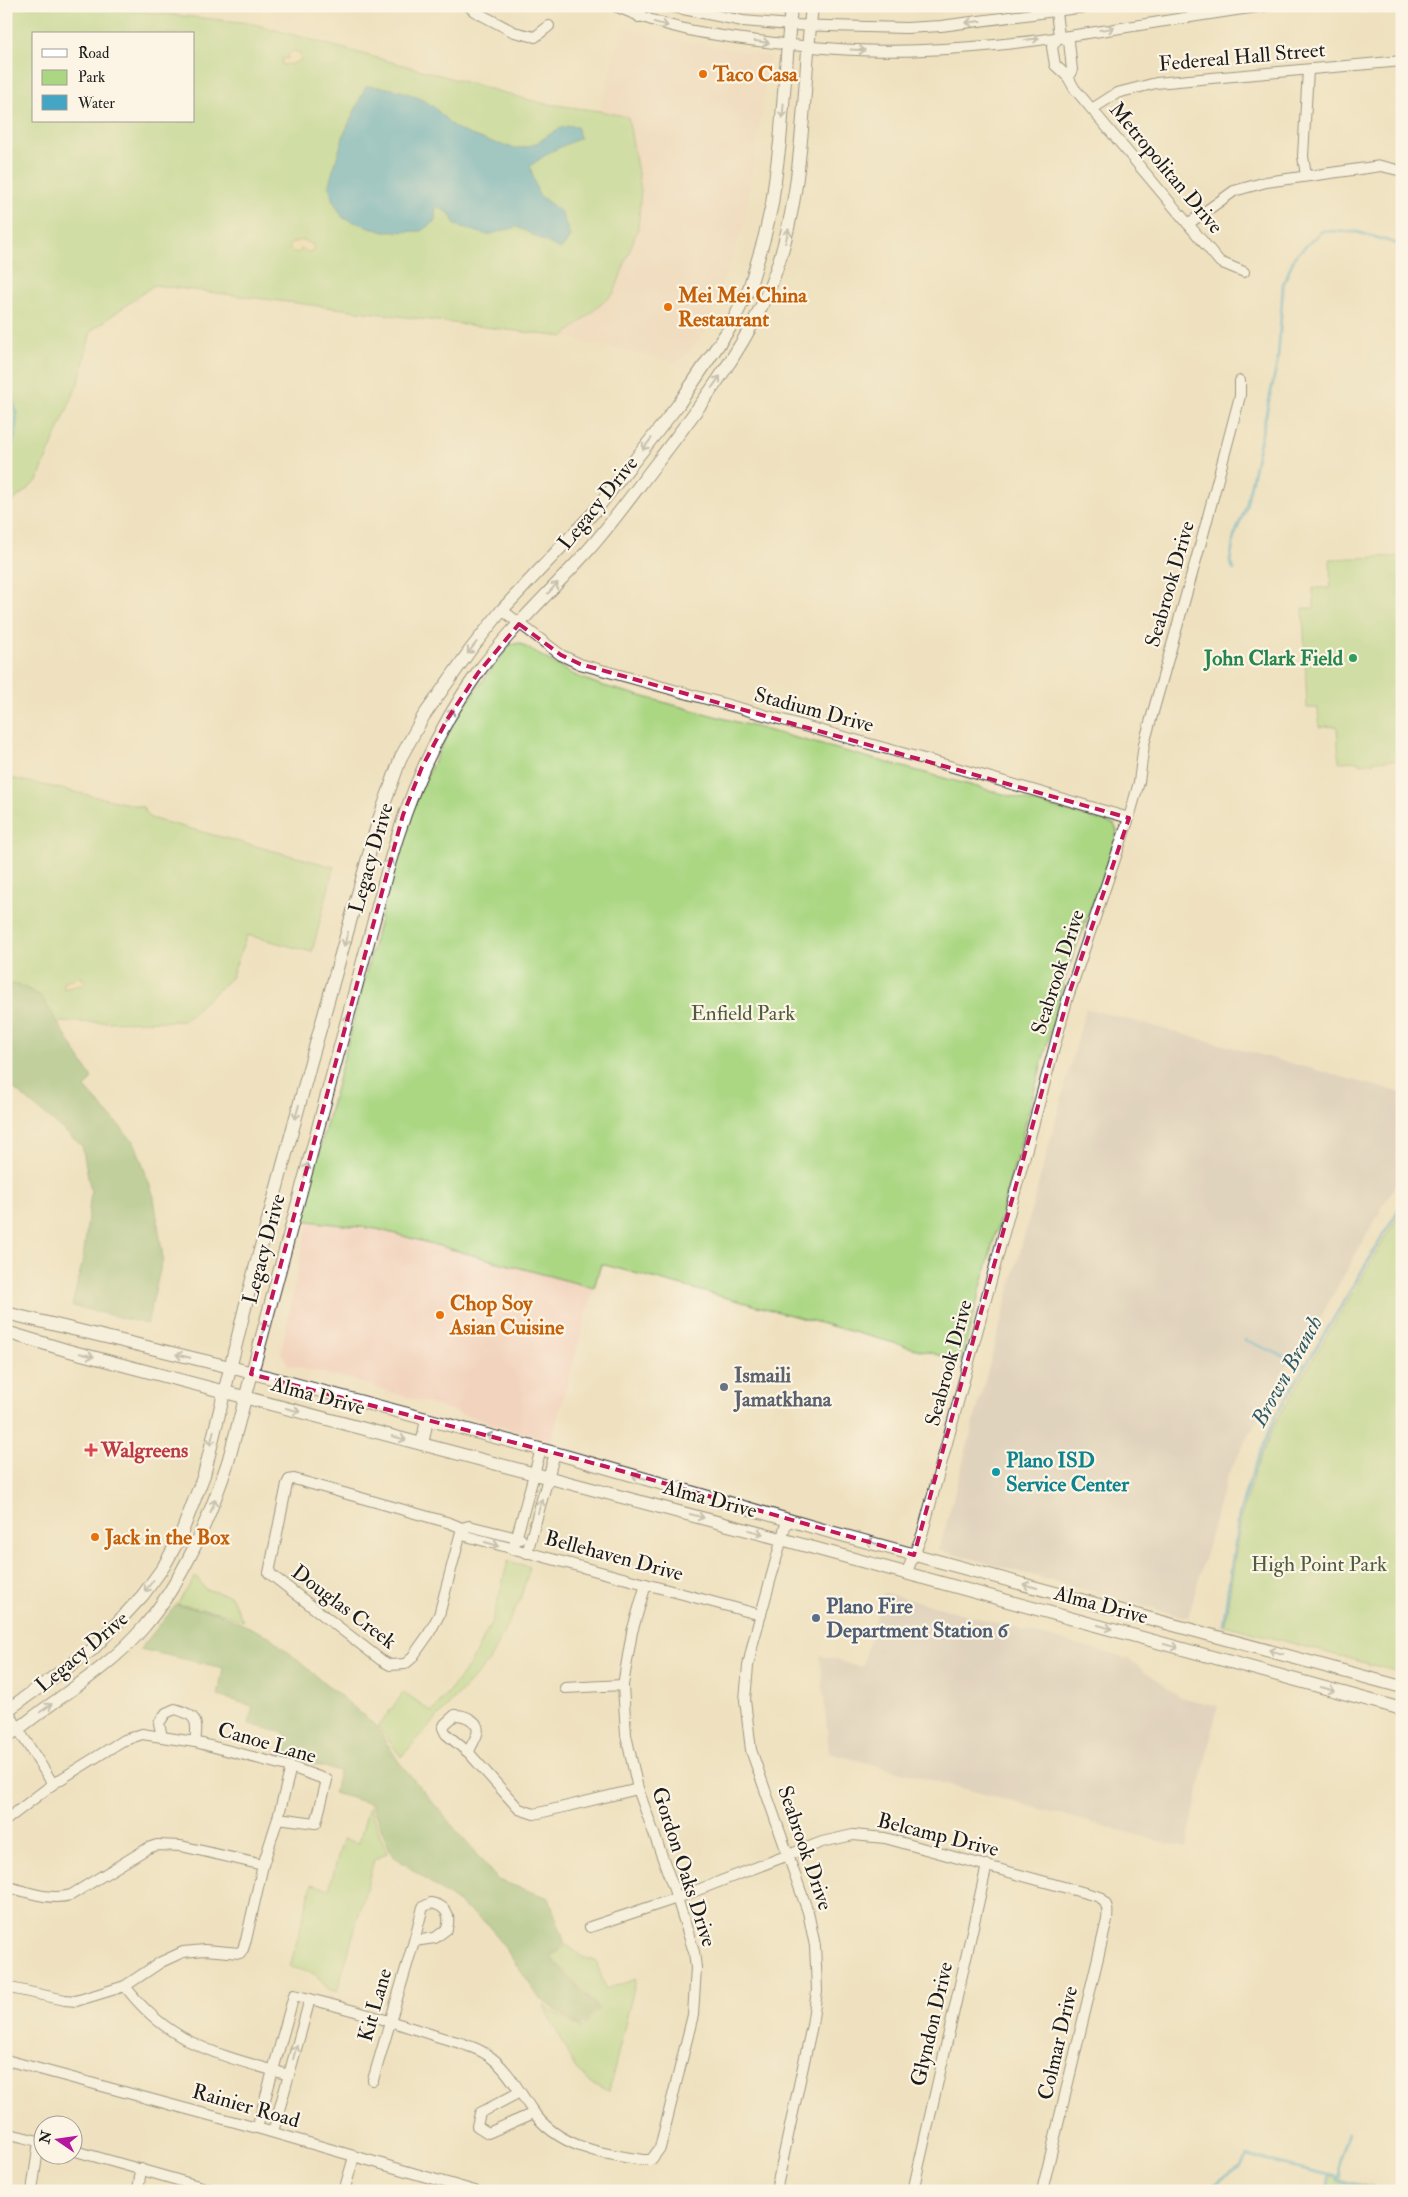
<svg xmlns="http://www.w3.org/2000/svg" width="1408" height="2197" font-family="'IM FELL Double Pica',serif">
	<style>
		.built { fill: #f2d4be }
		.industrial { fill: #cfc0ba }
		.green { fill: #abd783; stroke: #647a50; fill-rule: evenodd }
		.forest { fill: #88b871; stroke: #526a46 }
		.sand { fill: #eeda9e; stroke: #857b5d }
		.water { fill: #44a6c4; stroke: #306170 }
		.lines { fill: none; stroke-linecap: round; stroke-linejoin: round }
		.stream { stroke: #44a6c4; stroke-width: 3 }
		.minor-casing { stroke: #3c3a35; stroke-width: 12 }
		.major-casing { stroke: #3c3a35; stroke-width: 14 }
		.minor { stroke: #fff; stroke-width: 10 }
		.major { stroke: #fff; stroke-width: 12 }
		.oneway { stroke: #999 }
		.marked { fill: none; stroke: #c2185b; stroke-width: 4; stroke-dasharray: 10 6; stroke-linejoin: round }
		.food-dot { fill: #e8710a; stroke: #fcf5e5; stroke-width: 2 }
		.leisure-dot { fill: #2e9e5b; stroke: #fcf5e5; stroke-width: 2 }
		.worship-dot { fill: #6b7280; stroke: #fcf5e5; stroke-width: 2 }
		.health-dot { fill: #e0444e; stroke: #fcf5e5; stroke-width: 2 }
		.culture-dot { fill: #0f9aa8; stroke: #fcf5e5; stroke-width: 2 }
		.service-dot { fill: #5c6f8a; stroke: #fcf5e5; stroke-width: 2 }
		.labels { text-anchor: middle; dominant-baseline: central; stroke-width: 4.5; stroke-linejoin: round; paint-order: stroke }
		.street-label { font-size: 21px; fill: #1c1c1c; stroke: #fcf5e5 }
		.food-label { font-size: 21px; font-weight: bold; fill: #c56008; stroke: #fcf5e5; text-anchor: start }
		.leisure-label { font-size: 21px; font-weight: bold; fill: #27864d; stroke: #fcf5e5; text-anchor: end }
		.park-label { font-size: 21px; fill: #4e5d40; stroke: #fcf5e5 }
		.worship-label { font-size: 21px; font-weight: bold; fill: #5b616d; stroke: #fcf5e5; text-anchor: start }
		.health-label { font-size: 21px; font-weight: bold; fill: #be3a42; stroke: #fcf5e5; text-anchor: start }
		.culture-label { font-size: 21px; font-weight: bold; fill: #0d838f; stroke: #fcf5e5; text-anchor: start }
		.service-label { font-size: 21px; font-weight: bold; fill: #4e5e75; stroke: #fcf5e5; text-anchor: start }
		.water-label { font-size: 22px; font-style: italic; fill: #2e5a68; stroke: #fcf5e5 }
	</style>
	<rect width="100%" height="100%" fill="#fcf5e5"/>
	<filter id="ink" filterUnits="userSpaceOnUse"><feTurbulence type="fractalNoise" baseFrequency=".02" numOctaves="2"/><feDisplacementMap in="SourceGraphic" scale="10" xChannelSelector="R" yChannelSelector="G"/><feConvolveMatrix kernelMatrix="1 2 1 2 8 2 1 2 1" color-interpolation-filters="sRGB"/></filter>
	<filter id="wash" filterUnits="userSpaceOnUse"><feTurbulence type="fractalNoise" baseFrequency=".0096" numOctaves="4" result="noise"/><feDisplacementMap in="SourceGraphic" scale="20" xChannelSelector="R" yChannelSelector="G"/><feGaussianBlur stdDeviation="1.12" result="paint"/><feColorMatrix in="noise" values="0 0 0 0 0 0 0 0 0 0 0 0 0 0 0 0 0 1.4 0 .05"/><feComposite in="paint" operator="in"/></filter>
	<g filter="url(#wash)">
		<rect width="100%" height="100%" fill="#efe1c0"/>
		<g class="built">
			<path d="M833,6H942L941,15L833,8Z"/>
			<path d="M624,24L658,37L771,56L744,224L705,333L678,363L563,337L614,292L628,117L600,111Z"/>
			<path d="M308,1221L377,1229L594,1288L551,1442L349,1379L288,1365L281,1352Z"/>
		</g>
		<g class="industrial">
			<path d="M1086,1008L1402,1093V1173L1293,1366L1287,1364L1227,1477L1188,1618L939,1550Z"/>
			<path d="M883,1592L1129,1659L1180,1697L1218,1706L1186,1848L829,1753L820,1655L862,1667Z"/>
		</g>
		<g class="green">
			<path d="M6,6L116,9L250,23L541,103L600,111L628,117L641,190L638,228L614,293L563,337L154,285L91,331L79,381L37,481L6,507ZM34,34H194V121H34Z"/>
			<path d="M1402,556V760L1373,761V763L1360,764L1359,761L1339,762L1337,726L1319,727L1318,708H1307L1303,608H1314L1313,588H1331L1330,559Z"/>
			<path d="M519,643L574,675L600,685L1114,824L1117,831L1115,843L1065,978L961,1361L601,1264L594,1288L377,1229L308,1221L304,1217L303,1213L403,832L425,779L460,711L510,645Z"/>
			<path d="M6,777L143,807L150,818L334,867L312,952L247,935L231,978L183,1021L6,1023Z"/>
			<path d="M1402,1210V1673L1225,1625L1241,1517L1255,1471L1277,1420Z"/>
			<path d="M508,1561L530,1567L520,1600L488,1663L401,1757L378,1726L404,1692L432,1712L469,1666L493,1619Z"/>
			<path d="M196,1576L205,1589L231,1596L243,1621L219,1612L177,1604Z"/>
			<path d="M369,1806L387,1853L374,1860L337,1992L328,1989L315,1974L290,1967L312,1884L329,1889L343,1839L359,1843Z"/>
			<path d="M567,1945L582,1957L596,1961L606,1989L636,1979L609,2091L592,2084L576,2069L543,2005L581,2029L599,2008L551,1957Z"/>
			<path d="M1331,2177L1389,2191H1328Z"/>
		</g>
		<g class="forest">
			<path d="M18,984L41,996L92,1078L85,1088L135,1143L154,1197L163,1258L147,1324L72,1306L83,1259L91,1192L82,1146L6,1082V985Z"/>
			<path d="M176,1605L218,1613L269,1636L376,1726L399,1762L498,1880L549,1898L565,1944L549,1957L597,2008L580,2027L540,1999L489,1925L392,1855L371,1804L334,1793L339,1771L281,1755L287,1734L249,1724L253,1706L218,1696L223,1668L140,1649Z"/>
		</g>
		<g class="sand">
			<path d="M293,51L300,53L301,60L292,64L282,65V58L288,59V55Z"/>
			<path d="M302,240L313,245L314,251L308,252L301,249L298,253L291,251L289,248L291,243Z"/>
			<path d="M80,977L86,982L84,984L64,989V981Z"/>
		</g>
		<path class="water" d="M366,86C389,87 404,90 425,101C436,107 444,118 453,126C461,133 507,148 518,148C543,148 552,123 577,126L580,138L550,152L530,166L538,194L561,212L570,236L565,245L560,249L517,227L487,235L455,225L450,214L436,206L435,221L421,231L384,232L343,218L332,199L329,184L344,134Z"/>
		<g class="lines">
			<g class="stream">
				<path d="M6,394C22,408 16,429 12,447L6,451"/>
				<path d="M1234,570L1230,562L1234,537L1246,507L1278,359L1283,285L1295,256L1322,231L1357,232L1402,245"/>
				<path d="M1245,1340L1305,1365"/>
				<path d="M1223,1625L1239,1515L1249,1481L1276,1415L1402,1204"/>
				<path d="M1338,2177H1340L1339,2157L1348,2133"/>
				<path d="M1203,2191L1239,2168L1247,2156L1338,2177L1337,2180L1380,2191"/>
				<path d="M1327,2191L1330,2175"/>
			</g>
		</g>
	</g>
	<g filter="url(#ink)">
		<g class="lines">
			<defs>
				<g id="minor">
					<path d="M469,6L474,11L514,32L535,37L549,26"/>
					<path d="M615,6C665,28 704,34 758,41C812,48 869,53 924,50C1038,46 1152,21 1265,6"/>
					<path d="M668,6L743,21L790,25L906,28L941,26L1093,6"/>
					<path d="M1056,12L1059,36L1052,47L1055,65L1068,77L1074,88L1220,262L1244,272"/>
					<path d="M639,17L643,6"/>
					<path d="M1059,36L1069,41L1072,70L1068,77"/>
					<path d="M1092,109L1117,93L1156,83L1402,61"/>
					<path d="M1306,176L1303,156L1308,70"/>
					<path d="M1188,224L1234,191L1266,182L1381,166L1402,171"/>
					<path d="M502,610L561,655L580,664L953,767L1129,818"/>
					<path d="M462,1528L439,1615L428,1635L411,1659L405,1664L390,1665L381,1660L269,1573L287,1484L289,1480L294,1479L450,1523L462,1528L466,1536L761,1615"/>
					<path d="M462,1528L469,1526L521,1539"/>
					<path d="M513,1550L541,1449"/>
					<path d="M527,1553L555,1453"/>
					<path d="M906,1574L922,1535L1068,997L1129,818L1139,782L1144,744L1203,535L1240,396V381"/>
					<path d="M565,1688L623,1685"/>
					<path d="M8,1710L18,1729L53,1784"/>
					<path d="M162,1737L159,1723L166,1713L175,1709C197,1715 198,1721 195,1742"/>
					<path d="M469,1753L446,1734L443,1728L445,1724L455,1715C465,1715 481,1721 477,1734C475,1741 470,1746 469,1753L519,1809L534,1814L543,1812L638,1789"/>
					<path d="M6,1820L53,1784L122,1741L142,1734L195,1742L291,1767L327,1780L316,1823L278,1818"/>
					<path d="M6,1886C27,1892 50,1901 71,1895L148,1848L157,1845L181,1846L263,1865"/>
					<path d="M431,1903C446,1906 451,1914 447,1929L435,1938L414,1941L423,1907Z"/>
					<path d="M590,1927L677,1898L822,1842L853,1835L885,1838L1100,1897C1108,1905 1108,1909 1107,1920L1042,2191"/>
					<path d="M125,1986C170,2046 221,2055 289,2075"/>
					<path d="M6,1987L65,2000L76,2001L125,1986L161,1962L183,1952L205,1950L240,1953L243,1949L246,1940L263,1865L278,1818L291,1767"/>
					<path d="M6,2060L257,2128L475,2191"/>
					<path d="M373,2080L414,1941"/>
					<path d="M520,2092L480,2113L477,2126L488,2133L534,2113"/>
					<path d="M257,2128L294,1995C342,2007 389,2020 436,2036C453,2041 472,2045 486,2054C506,2066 519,2091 532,2110C557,2147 602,2154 643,2160H651L660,2148L693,2015L696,1968L694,1952L677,1898L638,1789L626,1735L623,1685L632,1632L646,1584"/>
					<path d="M273,2132L310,1999"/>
					<path d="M6,2133L42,2142"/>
					<path d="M72,2150L216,2191"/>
					<path d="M32,2191L39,2142"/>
					<path d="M138,2191L141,2169"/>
					<path d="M344,2191L354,2157"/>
					<path d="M776,2191L812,2025L817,1991L816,1966L815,1946L808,1912L751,1750L745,1700L748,1666L753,1643L787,1520"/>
					<path d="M913,2191L987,1865"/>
				</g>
				<g id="major">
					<path d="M6,1313L230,1367L555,1453L827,1531L1402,1687"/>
					<path d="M6,1332L66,1350L781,1539L1402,1709"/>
					<path d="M422,1444L427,1420"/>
					<path d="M6,1711L93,1649L143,1595L164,1566L180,1537L204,1475L250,1287L310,1065L378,822L401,757L423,717L471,649L502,610L594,512L678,405L729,329L749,289L764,239L772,204L780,142L791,6"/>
					<path d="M6,1737C19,1729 31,1719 43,1710C78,1685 115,1661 143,1628C184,1580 208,1521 228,1462L388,868C408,797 435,731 479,671C510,630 547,595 582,557C610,527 634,492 659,460C697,410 736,360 763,303C806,210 801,106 812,6"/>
				</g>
			</defs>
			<use href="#minor" class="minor-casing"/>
			<use href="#major" class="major-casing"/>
			<use href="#minor" class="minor"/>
			<use href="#major" class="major"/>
		</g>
		<defs><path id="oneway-shaft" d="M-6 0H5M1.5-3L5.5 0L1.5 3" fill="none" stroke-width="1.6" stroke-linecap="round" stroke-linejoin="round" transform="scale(1.25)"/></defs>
		<g class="oneway">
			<use href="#oneway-shaft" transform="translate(973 22) rotate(173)"/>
			<use href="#oneway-shaft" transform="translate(661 24) rotate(15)"/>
			<use href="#oneway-shaft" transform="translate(1107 29) rotate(-8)"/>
			<use href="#oneway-shaft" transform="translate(1032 39) rotate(-7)"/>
			<use href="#oneway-shaft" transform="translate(762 42) rotate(7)"/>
			<use href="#oneway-shaft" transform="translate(858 50) rotate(3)"/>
			<use href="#oneway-shaft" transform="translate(783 111) rotate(95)"/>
			<use href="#oneway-shaft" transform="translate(787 236) rotate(-76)"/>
			<use href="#oneway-shaft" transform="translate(716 382) rotate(-55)"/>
			<use href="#oneway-shaft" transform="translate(647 444) rotate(128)"/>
			<use href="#oneway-shaft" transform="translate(553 588) rotate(-47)"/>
			<use href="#oneway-shaft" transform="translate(472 648) rotate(128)"/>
			<use href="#oneway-shaft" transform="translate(450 715) rotate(-58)"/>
			<use href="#oneway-shaft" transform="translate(389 865) rotate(-75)"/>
			<use href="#oneway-shaft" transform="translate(346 939) rotate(106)"/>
			<use href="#oneway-shaft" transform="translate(346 1022) rotate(-74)"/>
			<use href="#oneway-shaft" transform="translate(297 1112) rotate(105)"/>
			<use href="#oneway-shaft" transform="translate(306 1170) rotate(-75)"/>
			<use href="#oneway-shaft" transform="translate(264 1327) rotate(-75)"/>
			<use href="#oneway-shaft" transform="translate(87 1355) rotate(14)"/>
			<use href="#oneway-shaft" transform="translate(183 1356) rotate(-167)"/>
			<use href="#oneway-shaft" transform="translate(293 1410) rotate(15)"/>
			<use href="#oneway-shaft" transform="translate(493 1437) rotate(-165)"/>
			<use href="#oneway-shaft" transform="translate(212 1438) rotate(103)"/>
			<use href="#oneway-shaft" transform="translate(399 1438) rotate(15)"/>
			<use href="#oneway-shaft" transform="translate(639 1477) rotate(-164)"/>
			<use href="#oneway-shaft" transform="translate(213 1506) rotate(-69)"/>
			<use href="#oneway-shaft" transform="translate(540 1506) rotate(-74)"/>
			<use href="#oneway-shaft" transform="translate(697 1516) rotate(15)"/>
			<use href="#oneway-shaft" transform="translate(756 1532) rotate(15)"/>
			<use href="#oneway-shaft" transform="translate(873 1543) rotate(-165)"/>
			<use href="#oneway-shaft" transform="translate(492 1544) rotate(16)"/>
			<use href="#oneway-shaft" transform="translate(149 1586) rotate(127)"/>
			<use href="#oneway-shaft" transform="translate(1030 1586) rotate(-165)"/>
			<use href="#oneway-shaft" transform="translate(1105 1627) rotate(15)"/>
			<use href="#oneway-shaft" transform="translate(1171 1646) rotate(15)"/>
			<use href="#oneway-shaft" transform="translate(1276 1652) rotate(-165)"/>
			<use href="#oneway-shaft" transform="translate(1328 1689) rotate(16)"/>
			<use href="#oneway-shaft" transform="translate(46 1708) rotate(-35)"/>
			<use href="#oneway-shaft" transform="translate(295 2052) rotate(-75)"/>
		</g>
	</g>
	<path d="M0 0H1408V2197H0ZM519,624L561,655L580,664L1129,818L1068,997L914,1555L604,1466L251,1374L403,815L422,767L448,718L478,673Z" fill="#efe1c0" fill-opacity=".55" fill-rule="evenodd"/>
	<path class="marked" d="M519,624L561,655L580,664L1129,818L1068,997L914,1555L604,1466L251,1374L403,815L422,767L448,718L478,673Z"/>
	<g class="food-dot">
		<circle cx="703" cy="74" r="5"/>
		<circle cx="668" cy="307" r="5"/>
		<circle cx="440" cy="1315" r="5"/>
		<circle cx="95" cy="1537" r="5"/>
	</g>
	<circle class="leisure-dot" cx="1353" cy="658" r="5"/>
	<circle class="worship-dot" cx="724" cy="1387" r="5"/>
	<path class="health-dot" d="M88.5 1442.5h5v5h5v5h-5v5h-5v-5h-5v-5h5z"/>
	<circle class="culture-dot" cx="996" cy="1472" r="5"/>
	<circle class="service-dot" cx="816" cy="1618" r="5"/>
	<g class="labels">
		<g class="street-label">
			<text transform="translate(1242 57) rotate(-5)">Federeal Hall Street</text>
			<text transform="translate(1166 168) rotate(50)">Metropolitan Drive</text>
			<text transform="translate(598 503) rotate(-51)">Legacy Drive</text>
			<text transform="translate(1170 584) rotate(-74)">Seabrook Drive</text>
			<text transform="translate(814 710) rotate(15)">Stadium Drive</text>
			<text transform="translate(371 858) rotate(-74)">Legacy Drive</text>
			<text transform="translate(1058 972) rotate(-72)">Seabrook Drive</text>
			<text transform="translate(264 1249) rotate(-75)">Legacy Drive</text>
			<text transform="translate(949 1363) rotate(-75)">Seabrook Drive</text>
			<text transform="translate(318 1396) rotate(15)">Alma Drive</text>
			<text transform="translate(710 1499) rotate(15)">Alma Drive</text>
			<text transform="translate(614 1556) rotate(15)">Bellehaven Drive</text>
			<text transform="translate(1101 1605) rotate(15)">Alma Drive</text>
			<text transform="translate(344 1607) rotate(37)">Douglas Creek</text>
			<text transform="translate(82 1652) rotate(-40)">Legacy Drive</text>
			<text transform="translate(267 1743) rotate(16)">Canoe Lane</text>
			<text transform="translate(938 1835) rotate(14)">Belcamp Drive</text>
			<text transform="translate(805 1848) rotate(71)">Seabrook Drive</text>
			<text transform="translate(684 1867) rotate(72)">Gordon Oaks Drive</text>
			<text transform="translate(375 2005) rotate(-74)">Kit Lane</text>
			<text transform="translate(932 2024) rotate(-77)">Glyndon Drive</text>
			<text transform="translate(1058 2043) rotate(-77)">Colmar Drive</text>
			<text transform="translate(246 2106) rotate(16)">Rainier Road</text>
		</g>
		<g class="food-label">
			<text x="713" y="74">Taco Casa</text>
			<text x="678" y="295">Mei Mei China<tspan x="678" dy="24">Restaurant</tspan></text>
			<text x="450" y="1303">Chop Soy<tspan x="450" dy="24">Asian Cuisine</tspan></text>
			<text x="105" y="1537">Jack in the Box</text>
		</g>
		<g class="leisure-label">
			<text x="1343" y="658">John Clark Field</text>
		</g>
		<g class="park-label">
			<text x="743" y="1013">Enfield Park</text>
			<text x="1319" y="1564">High Point Park</text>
		</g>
		<g class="worship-label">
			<text x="734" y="1375">Ismaili<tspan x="734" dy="24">Jamatkhana</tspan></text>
		</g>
		<g class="health-label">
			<text x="101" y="1450">Walgreens</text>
		</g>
		<g class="culture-label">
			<text x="1006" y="1460">Plano ISD<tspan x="1006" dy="24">Service Center</tspan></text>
		</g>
		<g class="service-label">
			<text x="826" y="1606">Plano Fire<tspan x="826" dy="24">Department Station 6</tspan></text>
		</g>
		<g class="water-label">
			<text transform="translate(1287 1371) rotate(-61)">Brown Branch</text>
		</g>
	</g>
	<rect width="1408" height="2197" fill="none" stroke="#fcf5e5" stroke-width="25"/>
	<rect x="32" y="32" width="162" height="90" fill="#fcf5e5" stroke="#a29e95"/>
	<rect x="42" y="49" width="25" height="8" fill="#ffffff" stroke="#a29e95"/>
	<text x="78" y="58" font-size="15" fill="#1c1c1c">Road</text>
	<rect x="42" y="70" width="25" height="15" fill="#abd783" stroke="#a29e95"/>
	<text x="78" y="82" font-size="15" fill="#1c1c1c">Park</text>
	<rect x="42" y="95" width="25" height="15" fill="#44a6c4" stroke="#a29e95"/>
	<text x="78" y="108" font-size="15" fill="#1c1c1c">Water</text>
	<g transform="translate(58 2140) rotate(283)"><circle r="24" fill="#fcf5e5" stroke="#a29e95"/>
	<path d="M0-4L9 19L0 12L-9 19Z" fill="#b5179e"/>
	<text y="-8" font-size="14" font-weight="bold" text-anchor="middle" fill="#1c1c1c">N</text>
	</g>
</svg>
